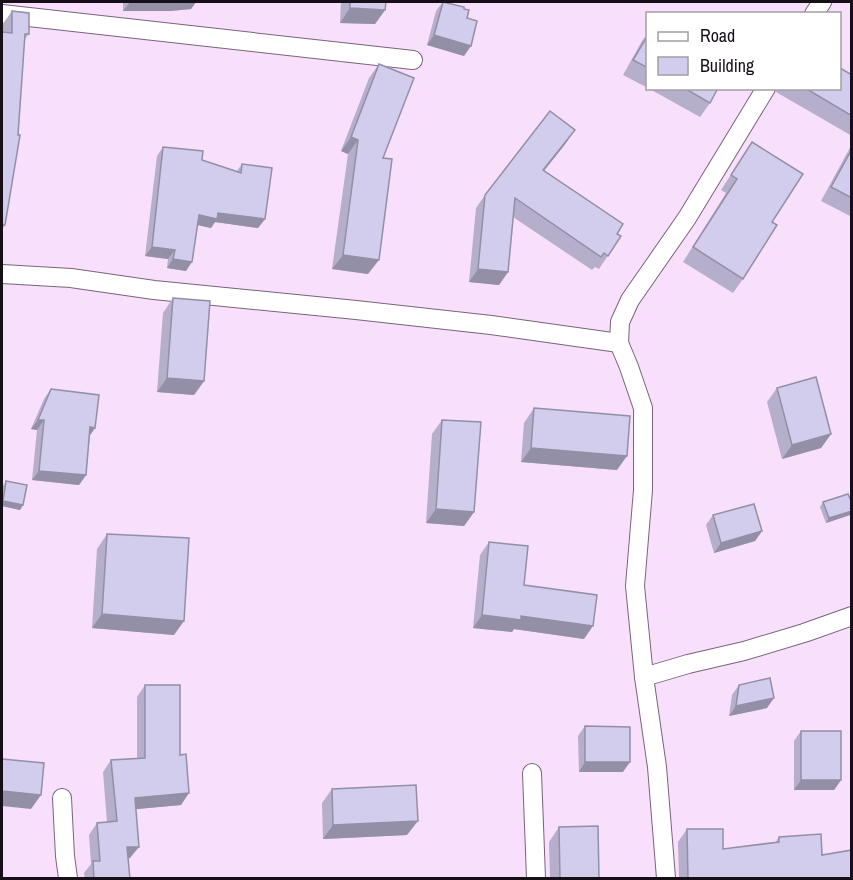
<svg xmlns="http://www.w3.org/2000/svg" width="853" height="880" font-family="'Archivo Narrow',sans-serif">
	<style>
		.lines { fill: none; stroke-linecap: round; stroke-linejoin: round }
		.street-casing { stroke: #79647b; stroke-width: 20 }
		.street { stroke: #fff; stroke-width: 18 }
		.wall { fill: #b5afcc }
		.shaded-wall { fill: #938fa6 }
		.building { fill: #d2cced; stroke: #938fa6; stroke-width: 1.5 }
	</style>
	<rect width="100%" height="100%" fill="#f8dffb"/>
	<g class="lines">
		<defs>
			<g id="street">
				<path d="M2,14L413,60"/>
				<path d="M814,14L822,2"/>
				<path d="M2,274L71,278L154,290L356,310L491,325L619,343"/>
				<path d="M644,677L688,664L744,651L804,633L852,616"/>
				<path d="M532,773L536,878"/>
				<path d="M62,798L65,856L68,878"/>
				<path d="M666,878L657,767L644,677L635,586L643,490V408L629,367L619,343L620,322L630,300L687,218L766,88"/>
			</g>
		</defs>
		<use href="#street" class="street-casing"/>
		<use href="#street" class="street"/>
	</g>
	<g class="wall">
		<path d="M123,2H196L191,9L170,11H123Z"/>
		<path d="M341,2H386L385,10L375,24L340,23Z"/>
		<path d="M443,2L467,18L464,56L427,45L436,11Z"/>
		<path d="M12,11L29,34L24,40L5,225L2,230V25Z"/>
		<path d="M648,33V88L623,75L642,41Z"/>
		<path d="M379,64L383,158L368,274L332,269L348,154L341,151L369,78Z"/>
		<path d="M852,75V136L776,92L777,88H840Z"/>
		<path d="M648,88H718L710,103L700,117Z"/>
		<path d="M752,142L772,222L743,279L733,293L683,262L726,193L721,190Z"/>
		<path d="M566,143L544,171L621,236L599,269L595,267L592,270L513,217L508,272L499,285L469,282L476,208L485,195Z"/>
		<path d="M852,144V217L821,201Z"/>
		<path d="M163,147L237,171L242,164L265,219L258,228L215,222L211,228L198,225L186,271L167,268L168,259L145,256L157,156Z"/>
		<path d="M173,298L204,381L194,395L157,392L163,313Z"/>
		<path d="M777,388L831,434L821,448L782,459L767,402Z"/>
		<path d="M51,389L95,428L90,435L86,475L79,485L32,480L37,430L31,429L44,399Z"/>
		<path d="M534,408L617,470L521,462L524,423Z"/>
		<path d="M442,420L474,512L464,526L426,523L432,434Z"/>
		<path d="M6,481L23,505L20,510L2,506V493L3,486Z"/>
		<path d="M823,502L852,503V513L850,515L826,523L820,507Z"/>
		<path d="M713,515L762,531L755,541L714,553L706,525Z"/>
		<path d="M107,534L174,635L92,628L97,549Z"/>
		<path d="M489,542L524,585L584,639L514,629L512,632L473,628L480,555Z"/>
		<path d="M145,685L181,805L136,809L130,858L128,859L130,879H85L84,873L91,864L89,835L97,823L107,822L103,772L111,760L137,758V697Z"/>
		<path d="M739,685L767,708L729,716L732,695Z"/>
		<path d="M585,726L623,772H579L578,736Z"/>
		<path d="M801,731L841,780L834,790H794V741Z"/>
		<path d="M332,789L407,835L323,839L322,803Z"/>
		<path d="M559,827L599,879H550L549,842Z"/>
		<path d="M687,829L723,849L775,843L779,837L822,855L852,879H679L678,842Z"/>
	</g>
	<g class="shaded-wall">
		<path d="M130,2H196L191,9L170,11H123Z"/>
		<path d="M350,8L385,10L375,24L340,23Z"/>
		<path d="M434,35L471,46L464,56L427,45Z"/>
		<path d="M575,130L566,143L534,183L543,170Z"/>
		<path d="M351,137L358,140L348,154L341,151Z"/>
		<path d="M218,213L265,219L258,228L215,222L211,228L193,224L199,215Z"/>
		<path d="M152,247L175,250L168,259L145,256Z"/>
		<path d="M343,255L379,260L368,274L332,269Z"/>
		<path d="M173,259L192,262L186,271L167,268Z"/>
		<path d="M478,269L508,272L499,285L469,282Z"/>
		<path d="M167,378L204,381L194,395L157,392Z"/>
		<path d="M38,420H44L37,430L31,429Z"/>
		<path d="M90,427L95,428L88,438Z"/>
		<path d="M831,434L821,448L782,459L792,445Z"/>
		<path d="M531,448L627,456L617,470L521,462Z"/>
		<path d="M39,471L86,475L79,485L32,480Z"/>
		<path d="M3,501L23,505L20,510L2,506V502Z"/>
		<path d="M436,509L474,512L464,526L426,523Z"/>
		<path d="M852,511L850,515L826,523L829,518Z"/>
		<path d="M762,531L755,541L714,553L721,543Z"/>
		<path d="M102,614L184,621L174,635L92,628Z"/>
		<path d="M482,615L521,616L593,626L584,639L514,629L512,632L473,628Z"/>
		<path d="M774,698L767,708L729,716L736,706Z"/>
		<path d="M585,762H630L623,772H579Z"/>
		<path d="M801,780H841L834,790H794Z"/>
		<path d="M2,791L41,795L31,809L2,806Z"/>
		<path d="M189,793L181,805L127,810L135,798Z"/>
		<path d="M418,821L407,835L323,839L333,825Z"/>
		<path d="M127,847H139L130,858L118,859Z"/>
	</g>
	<g class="building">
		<path d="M350,2H386L385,10L350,8Z"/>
		<path d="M443,2L464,7V9L469,10L467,18L477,21L471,46L434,35Z"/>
		<path d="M12,11L29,13V34H25L18,135H20L5,225H2V32L12,33Z"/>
		<path d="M648,35V68L633,60Z"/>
		<path d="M379,64L414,78L383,158L392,159L379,260L343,255L358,140L351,137Z"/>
		<path d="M840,68L852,75V116L805,88H840Z"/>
		<path d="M684,88H718L710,103Z"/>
		<path d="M550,111L575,130L543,170L623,224L617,234L621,236L608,256L604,253L601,257L515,198L508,272L478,269L485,195Z"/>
		<path d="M752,142L803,174L772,222L777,225L743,279L693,247L737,179L731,175Z"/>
		<path d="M163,147L203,151L202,160L241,173L242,164L272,168L265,219L218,213L217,219L199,215L192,262L173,259L175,250L152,247Z"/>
		<path d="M852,149V198L831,187Z"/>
		<path d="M173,298L210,301L204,381L167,378Z"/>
		<path d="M816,377L831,434L792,445L777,388Z"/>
		<path d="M51,389L99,395L95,428L90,427L86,475L39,471L44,420H38Z"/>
		<path d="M534,408L630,416L627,456L531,448Z"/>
		<path d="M442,420L481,422L474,512L436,509Z"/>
		<path d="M6,481L27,485L23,505L3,501Z"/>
		<path d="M848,494L852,503V511L829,518L823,502Z"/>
		<path d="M754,504L762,531L721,543L713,515Z"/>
		<path d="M107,534L189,538L184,621L102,614Z"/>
		<path d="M489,542L528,546L524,585L597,595L593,626L521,616V620L482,615Z"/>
		<path d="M770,678L774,698L736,706L739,685Z"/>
		<path d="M145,685H180V755L186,754L189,793L135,798L139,847H127L130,879H94L93,861H100L97,823L117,821L111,760L145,758Z"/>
		<path d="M585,726L630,727V762H585Z"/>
		<rect x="801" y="731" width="40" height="49"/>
		<path d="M2,759L44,763L41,795L2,791Z"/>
		<path d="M416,785L418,821L333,825L332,789Z"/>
		<path d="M598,826L599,879H560L559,827Z"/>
		<path d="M687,829H723V849L779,842V837L821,834L822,855L852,850V879H688Z"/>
	</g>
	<rect width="853" height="880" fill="none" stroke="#170f18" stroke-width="6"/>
	<rect x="646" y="12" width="195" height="78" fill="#ffffff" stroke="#a29fa3" stroke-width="1.5"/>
	<rect x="658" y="32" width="30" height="9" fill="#ffffff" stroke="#a29fa3" stroke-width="1.5"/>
	<text x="700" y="42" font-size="18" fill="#170f18">Road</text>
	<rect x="658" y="57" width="30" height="18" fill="#d2cced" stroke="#a29fa3" stroke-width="1.5"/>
	<text x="700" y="72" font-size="18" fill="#170f18">Building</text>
</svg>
